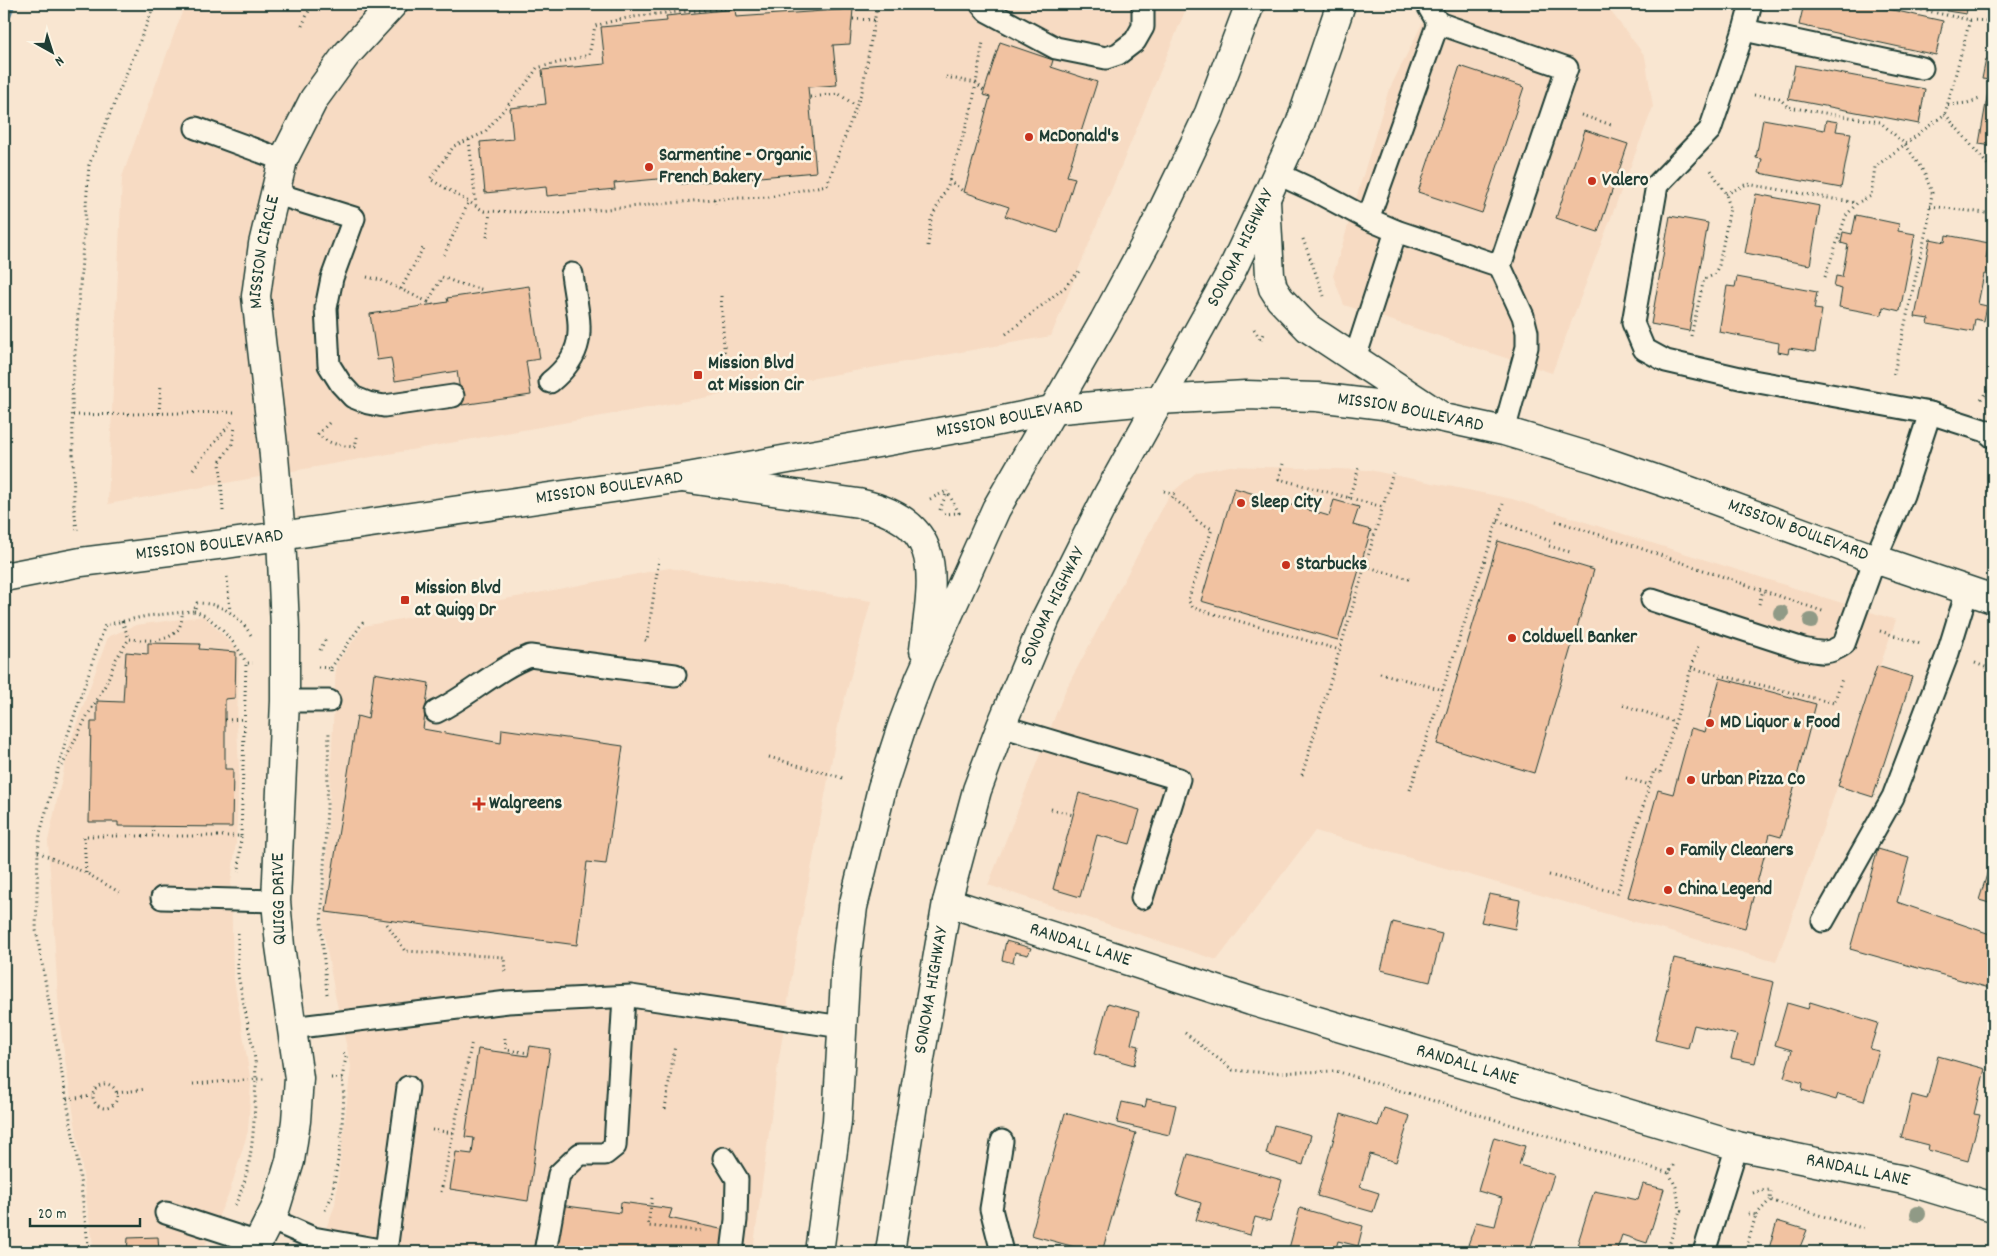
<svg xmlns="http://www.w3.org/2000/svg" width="1997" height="1256" font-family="Dekko,sans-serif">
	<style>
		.built { fill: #f7dbc3 }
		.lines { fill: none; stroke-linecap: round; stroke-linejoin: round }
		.stream { stroke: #6693a8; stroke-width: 11 }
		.building { fill: #f1c2a1; stroke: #1f3d34 }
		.service-casing { stroke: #1f3d34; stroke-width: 25 }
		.minor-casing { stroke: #1f3d34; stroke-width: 31 }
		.secondary-casing { stroke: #1f3d34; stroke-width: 31 }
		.primary-casing { stroke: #1f3d34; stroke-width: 31 }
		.path { stroke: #1f3d34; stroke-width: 3; stroke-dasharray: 1 4; stroke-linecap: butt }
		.service { stroke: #fcf5e5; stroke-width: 21 }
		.minor { stroke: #fcf5e5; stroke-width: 28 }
		.secondary { stroke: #fcf5e5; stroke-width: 28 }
		.primary { stroke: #fcf5e5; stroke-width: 28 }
		.tree { fill: #909a86 }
		.poi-dot { fill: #c8321e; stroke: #fcf5e5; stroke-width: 2 }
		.labels { text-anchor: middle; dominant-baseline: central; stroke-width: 5; stroke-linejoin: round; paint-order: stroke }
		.poi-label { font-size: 19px; font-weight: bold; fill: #1f3d34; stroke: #fcf5e5; text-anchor: start }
		.street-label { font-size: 19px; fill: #1f3d34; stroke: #fcf5e5 }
	</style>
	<rect width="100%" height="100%" fill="#f9e6d1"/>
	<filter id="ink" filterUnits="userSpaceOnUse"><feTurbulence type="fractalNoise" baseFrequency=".02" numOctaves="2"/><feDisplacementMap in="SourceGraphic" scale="10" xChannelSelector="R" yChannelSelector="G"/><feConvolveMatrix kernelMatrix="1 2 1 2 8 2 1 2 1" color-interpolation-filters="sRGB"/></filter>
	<g filter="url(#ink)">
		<g class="built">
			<path d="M185,4H1188L1051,336L108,504L122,177Z"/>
			<path d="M1432,4H1605L1645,56L1653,107L1552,373L1344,305L1333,276L1388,92Z"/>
			<path d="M1230,466L1369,470L1512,499L1896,620L1776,962L1315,831L1217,960L988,885L1066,689L1170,494L1197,472Z"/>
			<path d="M669,568L871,601L840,716L797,944L778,1065L753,1252H317L335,1205L351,1066L335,995L323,928L336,664L364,626Z"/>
			<path d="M204,616L239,651L237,724L239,770L236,843L231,883L233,973L251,1083L248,1131L230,1191L202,1252H94L81,1161L60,1027L48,841L70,742L108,637L136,625Z"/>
		</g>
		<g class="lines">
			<path class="stream" d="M4,19L10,4"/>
		</g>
		<g class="building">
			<path d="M1804,4H1865L1943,21L1936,55L1799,25Z"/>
			<path d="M1948,4H1984L1983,7L1968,5L1966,14L1947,11Z"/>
			<path d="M735,9L736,17L853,9L850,44L833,45L837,85L808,87L816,172L681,184L680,177L614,183L615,189L547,196L546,187L485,193L480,142L513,139L510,108L546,104L542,70L605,64L601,27L667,21L666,16Z"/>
			<path d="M1000,42L1053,60L1051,67L1097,82L1067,176L1075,178L1058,233L1005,216L1009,207L964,192L990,97L983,95Z"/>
			<path d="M1986,59L1993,60V146L1979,144L1990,80L1982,79Z"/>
			<path d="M1795,65L1925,89L1919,124L1788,99Z"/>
			<path d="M1460,66L1524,87L1482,213L1418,192Z"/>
			<path d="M1763,119L1824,130L1826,120L1838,122L1836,131L1851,133L1841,188L1759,173L1762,159L1756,158Z"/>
			<path d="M1585,130L1628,144L1598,232L1556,218Z"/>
			<path d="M1756,194L1820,206L1810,265L1745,253Z"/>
			<path d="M1856,215L1899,224L1898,231L1915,234L1900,311L1883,307L1882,315L1839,307L1842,289L1834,287L1836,276L1842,277L1848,245L1841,243L1843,232L1852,234Z"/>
			<path d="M1670,216L1708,223L1689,331L1651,324Z"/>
			<path d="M1946,235L1989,243L1986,258L1993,260V272L1992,276L1984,274L1978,304L1987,306L1984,321L1975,319L1973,332L1928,324L1929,319L1915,317L1930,239L1945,242Z"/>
			<path d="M1737,277L1817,292L1814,309L1822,310L1815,352L1789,348L1788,354L1778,352L1779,343L1719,332L1727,286L1735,287Z"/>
			<path d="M529,286L540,359L526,361L531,395L462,405L457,371L395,381L391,358L377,360L370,314L448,302L447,298Z"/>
			<path d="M1234,488L1329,516L1334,500L1359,507L1353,525L1371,530L1338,640L1201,601Z"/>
			<path d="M1498,541L1594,570L1534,773L1437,744Z"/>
			<path d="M148,643L200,644L199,649L236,652L235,698L225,699V769H233L232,827L118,826V822H89L91,722H97V701L123,702L126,652L148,654Z"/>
			<path d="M1877,666L1912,677L1873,797L1838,786Z"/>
			<path d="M374,673L429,683L423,729L501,743L502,729L623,746L606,864L587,862L577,945L326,912L357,716L368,719Z"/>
			<path d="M1720,678L1816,704L1781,837L1770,834L1745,928L1628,897L1658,790L1673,794L1691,728L1705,732Z"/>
			<path d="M1079,793L1140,810L1130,844L1097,835L1080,897L1053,889Z"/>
			<path d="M1878,849L1909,858L1897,902L1990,934L1993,924V989L1850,949Z"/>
			<path d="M1993,855V904L1979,900Z"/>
			<path d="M1489,894L1520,900L1515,929L1481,922Z"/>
			<path d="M1393,922L1442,934L1430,982L1381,970Z"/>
			<path d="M1006,941L1031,948L1028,955L1015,952L1013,963L1002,960Z"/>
			<path d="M1674,958L1774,982L1755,1063L1731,1058L1737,1035L1694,1025L1688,1048L1655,1040Z"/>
			<path d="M1810,1002L1878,1023L1870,1049L1879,1051L1864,1101L1838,1094L1836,1100L1802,1090L1803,1083L1784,1077L1792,1050L1775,1045L1787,1003L1808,1009Z"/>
			<path d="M1108,1003L1139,1012L1131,1044L1139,1046L1134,1065L1094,1054Z"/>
			<path d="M530,1046L550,1049L528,1201L450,1189L456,1152L472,1154L474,1138L465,1137L478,1049L528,1056Z"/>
			<path d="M1938,1056L1985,1069L1974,1114L1980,1115L1968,1161L1928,1150L1929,1145L1901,1138L1912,1095L1927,1099Z"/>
			<path d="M1147,1099L1176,1105L1169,1135L1117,1123L1122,1102L1145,1107Z"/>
			<path d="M1384,1108L1410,1116L1396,1162L1370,1154L1360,1187L1379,1193L1373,1212L1317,1196L1341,1114L1378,1126Z"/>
			<path d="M1065,1113L1136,1133L1102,1252H1093L1031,1235Z"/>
			<path d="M1274,1125L1311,1135L1303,1165L1266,1154Z"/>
			<path d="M1494,1137L1525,1146L1519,1165L1554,1175L1529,1252H1493L1468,1245L1476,1222L1495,1226L1502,1198L1478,1191Z"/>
			<path d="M1188,1154L1282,1180L1270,1221L1255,1217L1250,1235L1196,1220L1201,1203L1176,1195Z"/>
			<path d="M1643,1184L1664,1189L1647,1243L1622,1235L1616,1252H1575L1594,1191L1638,1200Z"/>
			<path d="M621,1202L672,1209L669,1218L725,1230L722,1252H552L559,1205L620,1213Z"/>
			<path d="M1300,1208L1363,1226L1358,1246L1338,1241L1335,1252H1288Z"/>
			<path d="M1777,1221L1807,1230L1800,1247L1816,1252H1768Z"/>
			<path d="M158,1237L159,1252H127L128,1238Z"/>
		</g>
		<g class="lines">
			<defs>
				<g id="service">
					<path d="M981,4L987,11L1056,48L1106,58L1118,54L1135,41L1143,27V4"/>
					<path d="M1427,4L1438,23L1567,68L1500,266L1523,316L1527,332V347L1504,431"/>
					<path d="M1751,4L1744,30L1710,130L1657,185L1633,323L1644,349L1666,361L1753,381L1930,413L1986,431L1993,437"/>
					<path d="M1744,30L1922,68"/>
					<path d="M196,128L283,160"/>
					<path d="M1276,173L1317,192L1368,219L1396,231L1500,266"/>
					<path d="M274,193L354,218L332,278L326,308L329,365L341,384L353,397L368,403L384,406L453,396"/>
					<path d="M1368,219L1438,23"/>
					<path d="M1355,358L1396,231"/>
					<path d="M550,382C592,348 578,322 572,274"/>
					<path d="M1652,600L1803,649C1821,653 1828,655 1844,644L1875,559L1903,495L1930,413"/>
					<path d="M285,701H329"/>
					<path d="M436,712C469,696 496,669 530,656L675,675"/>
					<path d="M1001,726L1179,779L1142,898"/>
					<path d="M162,898L276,901"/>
					<path d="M1823,921L1893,797L1948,653L1967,591"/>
					<path d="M291,1028L508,1002L631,996L842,1027"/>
					<path d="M724,1158L737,1179L736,1220L732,1252"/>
					<path d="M166,1213L258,1243"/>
					<path d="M270,1219L313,1238L386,1251L408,1087"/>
					<path d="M545,1252L559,1174L580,1154H605L615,1146L624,997"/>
					<path d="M1002,1252L991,1209L1002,1141"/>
					<path d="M1704,1252L1737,1146"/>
				</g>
				<g id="minor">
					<path id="s1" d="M947,902L1251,1001L1737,1146L1904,1180L1993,1207"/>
					<path id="s2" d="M253,1252L276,1207L290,1161L296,1121L299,1078L280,946L276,901L285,701V628L281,536L273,445L256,296L263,244L283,160L314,99L346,55L393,4"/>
				</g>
				<g id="secondary">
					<path id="s3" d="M4,577L81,562L225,544L682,478L984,424L1051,410L1159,400L1246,395L1317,397L1383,405L1504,431L1597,459L1690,491L1875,559L1993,599"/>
				</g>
				<g id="primary">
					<path d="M1266,201L1270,275L1273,288L1280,299L1308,328L1444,418"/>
					<path d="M682,478L858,503C949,522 932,579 924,650"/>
					<path d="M819,1252L837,1121L846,962L853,907L882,788L903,723L920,678L996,509L1104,321L1153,230L1184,166L1209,113L1250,4"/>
					<path id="s4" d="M890,1252L920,1059L947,902L977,790L1001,726L1046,618L1108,494L1231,272L1266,198L1300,124L1341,4"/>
				</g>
			</defs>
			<use href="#service" class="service-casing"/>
			<use href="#minor" class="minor-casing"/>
			<use href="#secondary" class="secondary-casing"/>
			<use href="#primary" class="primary-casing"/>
			<g class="path">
				<path d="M840,10L839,4C791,6 742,7 694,11C661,13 626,16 595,26L589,55L537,68L529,80L484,133L454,146L430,179L484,211L564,213L714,199L769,197L827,185L862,91L877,6L864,4"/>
				<path d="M853,19L875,20"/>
				<path d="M1970,20L1993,21"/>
				<path d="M302,26L312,4"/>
				<path d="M946,77L976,83L984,91"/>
				<path d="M1754,95L1779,98L1788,107L1880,122L1905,144L1925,174L1932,193L1928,223L1893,377"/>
				<path d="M810,97L839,94L856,106"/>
				<path d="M1948,105L1967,103L1980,99"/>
				<path d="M1945,114L1993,171"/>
				<path d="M1581,115L1612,125"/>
				<path d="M469,140L476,205"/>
				<path d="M949,180L964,192"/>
				<path d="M1726,194L1747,184L1857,203"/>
				<path d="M714,199L715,204"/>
				<path d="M1930,206L1993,214"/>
				<path d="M487,237L490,212"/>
				<path d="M1303,239L1324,296"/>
				<path d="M928,246L931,219L948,185L972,107L983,42"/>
				<path d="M444,255L469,201"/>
				<path d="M367,277L381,280L428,302L442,277L460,284L484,290"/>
				<path d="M1825,277L1846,216L1857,203L1871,196L1875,167L1945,114L1970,20L1894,4"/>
				<path d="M401,289L423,248"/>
				<path d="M721,296L725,363"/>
				<path d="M428,302L433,304"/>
				<path d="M1254,329L1261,340"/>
				<path d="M1006,334L1065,287L1081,269"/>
				<path d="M1691,336L1704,279L1714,275L1719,265L1730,208L1726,194L1711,170"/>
				<path d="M1261,340L1264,331"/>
				<path d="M1981,399L1993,387"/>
				<path d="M159,413L161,384"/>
				<path d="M73,415L237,412"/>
				<path d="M329,423L318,434C327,444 342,446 355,447L357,437"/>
				<path d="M1283,464L1279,479L1383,507"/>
				<path d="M193,469L234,419"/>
				<path d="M1164,491L1175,494L1172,498L1188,509L1197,521L1212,529L1188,600L1193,608L1340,650"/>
				<path d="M1349,498L1359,468"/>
				<path d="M930,499L947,491"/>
				<path d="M940,510L947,491"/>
				<path d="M223,511L220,462L232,444L235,427"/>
				<path d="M944,514L959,513L947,491"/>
				<path d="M1498,521L1550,541"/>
				<path d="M1556,521L1631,545L1825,612"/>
				<path d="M77,530L74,508L72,393L89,165L155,4"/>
				<path d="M1549,546L1570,552"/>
				<path d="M1365,566L1409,579"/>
				<path d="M227,577L230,612"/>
				<path d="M1759,604L1763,590"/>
				<path d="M194,611C212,615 239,646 246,663"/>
				<path d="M122,621L129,639"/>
				<path d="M1880,631L1920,644"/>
				<path d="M645,640L647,641L659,559"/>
				<path d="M320,650L327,637"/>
				<path d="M1975,663L1993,670"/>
				<path d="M318,667L331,668V672"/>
				<path d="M331,668L363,622"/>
				<path d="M1691,668L1834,703L1842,679"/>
				<path d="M1380,673L1443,690"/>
				<path d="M1623,705L1675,722"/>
				<path d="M225,720L244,719"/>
				<path d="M769,757L843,778"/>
				<path d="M62,766L86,718L106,684L116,659L129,639C151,641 183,644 182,613"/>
				<path d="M1302,775L1393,473"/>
				<path d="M1626,778L1650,785"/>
				<path d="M1410,790L1503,504"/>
				<path d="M1051,809L1073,815"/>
				<path d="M153,826L154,836"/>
				<path d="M241,836L246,663H253"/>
				<path d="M38,852L86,873L119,892"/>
				<path d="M86,873L84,836H241L239,872"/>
				<path d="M1549,875L1617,893L1654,770L1660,772L1698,646"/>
				<path d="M387,924L405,951L504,957L505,973"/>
				<path d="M327,994L321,927L327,807L329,731"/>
				<path d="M1185,1033L1233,1070L1268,1073L1336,1071L1669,1173L1675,1162"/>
				<path d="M505,1038L506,1050L529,1053"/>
				<path d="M331,1078H342"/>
				<circle cx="105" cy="1096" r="12"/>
				<path d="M193,1084L256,1079L255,1059L238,975V930"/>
				<path d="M117,1093L146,1089"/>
				<path d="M67,1099L92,1096"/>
				<path d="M665,1109L675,1045"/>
				<path d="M432,1130L454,1133"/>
				<path d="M1669,1173L1676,1187L1680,1210"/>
				<path d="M441,1192L472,1041"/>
				<path d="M1753,1193L1759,1191L1771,1190L1770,1200L1865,1229"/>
				<path d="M652,1198L648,1226L704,1231"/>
				<path d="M235,1205C254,1167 254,1122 256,1079H266"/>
				<path d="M325,1210L332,1196L341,1141L344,1095L342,1078L346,1057L343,1052"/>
				<path d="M1756,1215L1770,1200"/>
				<path d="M89,1252L78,1163L36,930L38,852L40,833L66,740L105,625L147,616L194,611L197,603C222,603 238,615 251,635"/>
				<path d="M1667,1252L1680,1210L1685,1212"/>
				<path d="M1745,1252L1756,1215L1748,1214"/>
			</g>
			<use href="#service" class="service"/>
			<use href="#minor" class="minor"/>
			<use href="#secondary" class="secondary"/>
			<use href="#primary" class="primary"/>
		</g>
		<g class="tree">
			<circle cx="1781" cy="613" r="8"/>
			<circle cx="1811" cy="621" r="8"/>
			<circle cx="1918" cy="1214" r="8"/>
		</g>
	</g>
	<g class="poi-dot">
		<circle cx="1029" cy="137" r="5"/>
		<circle cx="649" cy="167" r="5"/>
		<circle cx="1592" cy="181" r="5"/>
		<rect x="693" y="370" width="10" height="10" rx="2.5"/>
		<circle cx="1241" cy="503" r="5"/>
		<circle cx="1286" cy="565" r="5"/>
		<rect x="400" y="595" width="10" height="10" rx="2.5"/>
		<circle cx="1512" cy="638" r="5"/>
		<circle cx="1710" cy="723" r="5"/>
		<circle cx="1691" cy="780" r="5"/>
		<path d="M476.5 796.5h5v5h5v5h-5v5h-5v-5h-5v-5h5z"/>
		<circle cx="1670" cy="851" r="5"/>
		<circle cx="1668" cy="890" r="5"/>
	</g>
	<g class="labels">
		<g class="poi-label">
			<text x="1039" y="137">McDonald's</text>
			<text x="659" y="156">Sarmentine - Organic<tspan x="659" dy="22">French Bakery</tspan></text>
			<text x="1602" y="181">Valero</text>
			<text x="708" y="364">Mission Blvd<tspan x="708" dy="22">at Mission Cir</tspan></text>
			<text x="1251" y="503">Sleep City</text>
			<text x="1296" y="565">Starbucks</text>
			<text x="415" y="589">Mission Blvd<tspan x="415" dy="22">at Quigg Dr</tspan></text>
			<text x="1522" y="638">Coldwell Banker</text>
			<text x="1720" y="723">MD Liquor &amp; Food</text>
			<text x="1701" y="780">Urban Pizza Co</text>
			<text x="489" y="804">Walgreens</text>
			<text x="1680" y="851">Family Cleaners</text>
			<text x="1678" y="890">China Legend</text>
		</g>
		<g class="street-label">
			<text stroke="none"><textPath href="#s4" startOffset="1074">SONOMA HIGHWAY</textPath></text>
			<text stroke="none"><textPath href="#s2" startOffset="1012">MISSION CIRCLE</textPath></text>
			<text stroke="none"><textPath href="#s3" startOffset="1422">MISSION BOULEVARD</textPath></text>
			<text stroke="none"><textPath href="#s3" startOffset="1018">MISSION BOULEVARD</textPath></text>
			<text stroke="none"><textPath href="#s3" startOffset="612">MISSION BOULEVARD</textPath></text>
			<text stroke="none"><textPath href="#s3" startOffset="1828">MISSION BOULEVARD</textPath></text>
			<text stroke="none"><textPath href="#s3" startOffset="208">MISSION BOULEVARD</textPath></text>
			<text stroke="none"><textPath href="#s4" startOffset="669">SONOMA HIGHWAY</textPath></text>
			<text transform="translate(280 899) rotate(-91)">QUIGG DRIVE</text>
			<text stroke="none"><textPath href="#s1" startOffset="140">RANDALL LANE</textPath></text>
			<text stroke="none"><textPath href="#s4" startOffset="265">SONOMA HIGHWAY</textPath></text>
			<text stroke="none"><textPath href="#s1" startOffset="545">RANDALL LANE</textPath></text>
			<text stroke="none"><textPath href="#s1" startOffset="950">RANDALL LANE</textPath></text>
		</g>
	</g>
	<rect width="1997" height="1256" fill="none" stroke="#fcf5e5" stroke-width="20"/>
	<rect x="10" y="10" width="1977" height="1236" fill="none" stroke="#1f3d34" stroke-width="2" filter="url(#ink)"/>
	<g transform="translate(52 52) rotate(141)" stroke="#fcf5e5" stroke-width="4" paint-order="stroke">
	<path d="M0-4L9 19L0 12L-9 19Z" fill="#1f3d34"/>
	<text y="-8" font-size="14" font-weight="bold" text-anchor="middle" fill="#1f3d34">N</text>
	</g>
	<path d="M30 1218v8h110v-8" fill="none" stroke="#1f3d34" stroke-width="2.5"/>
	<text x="38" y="1218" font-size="15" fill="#1f3d34" stroke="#fcf5e5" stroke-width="4" paint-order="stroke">20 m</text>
</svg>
